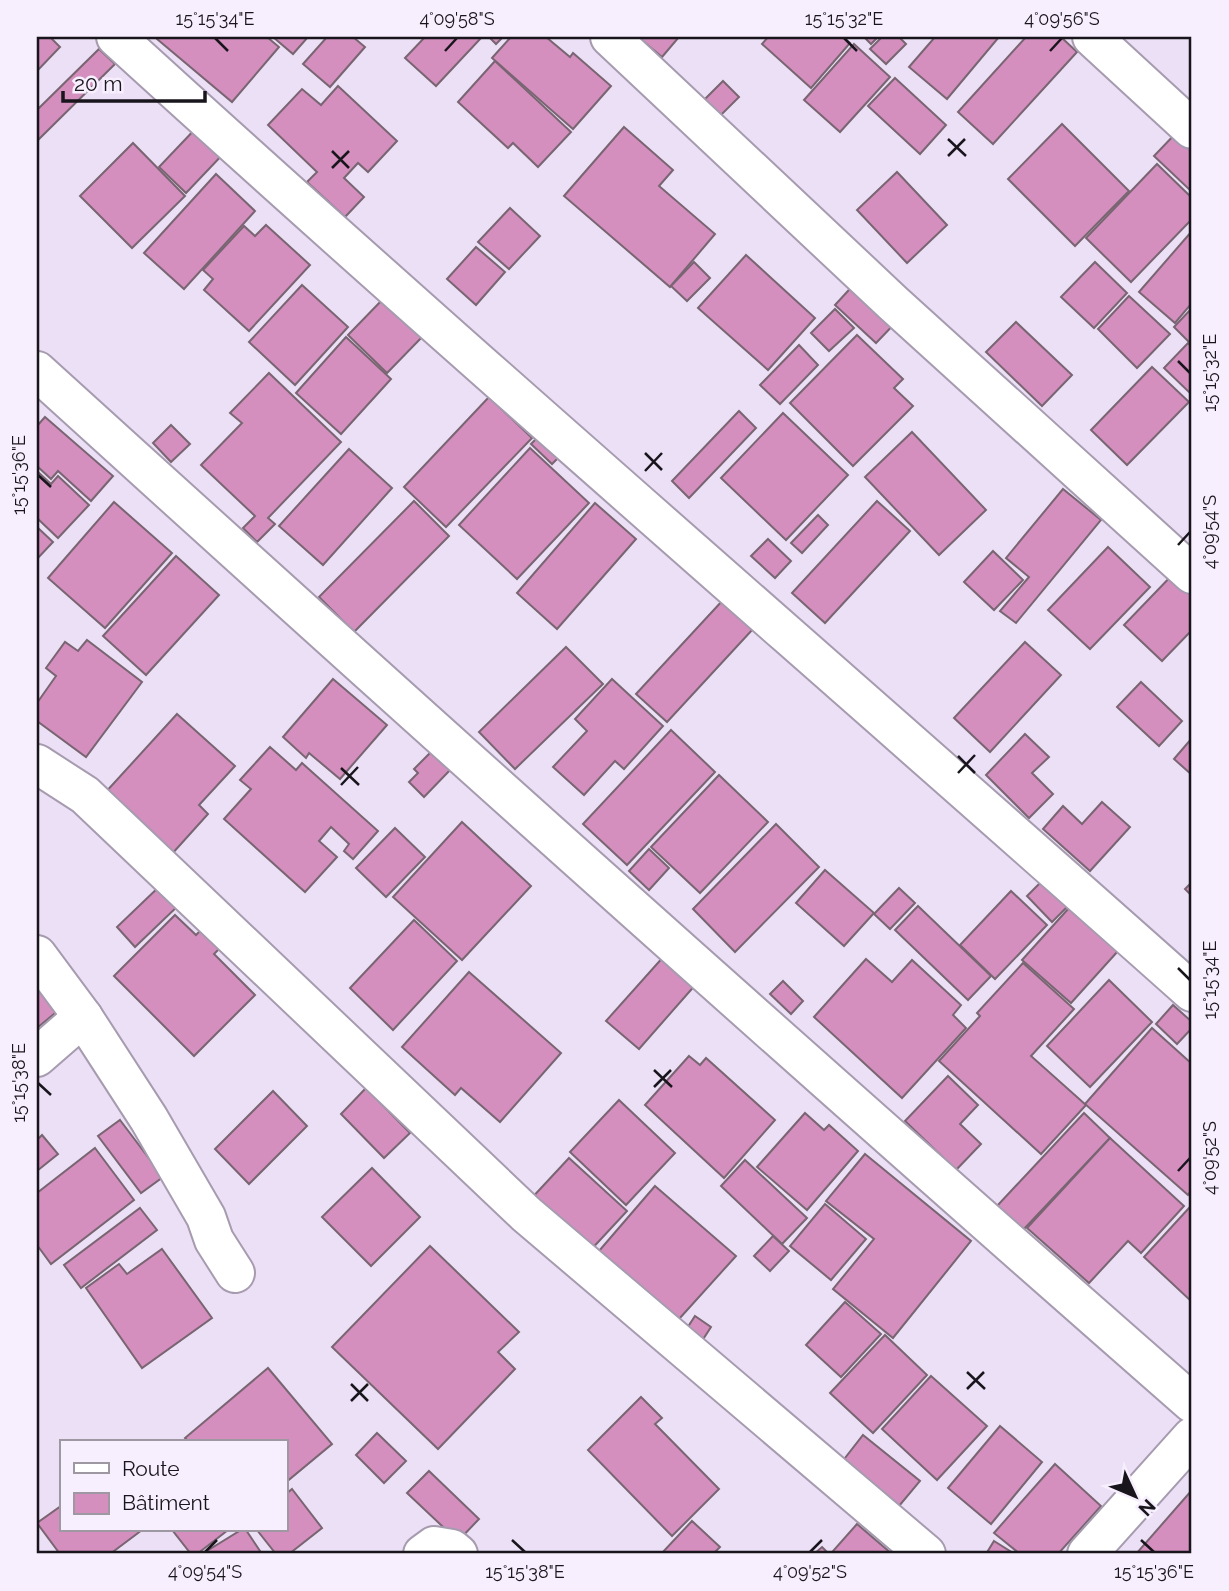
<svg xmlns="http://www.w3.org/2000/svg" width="1229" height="1591" font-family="Raleway,sans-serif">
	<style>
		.building { fill: #d48fbf; stroke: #796572; stroke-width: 2 }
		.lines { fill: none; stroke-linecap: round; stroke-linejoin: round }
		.street-casing { stroke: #a69baf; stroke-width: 42 }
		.street { stroke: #fff; stroke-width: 38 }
		.ticks { fill: none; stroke: #19151c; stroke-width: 2.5 }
		.neatline { fill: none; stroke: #19151c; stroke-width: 2.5 }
		.ticks-label { font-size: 18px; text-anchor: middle; fill: #19151c }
	</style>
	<rect width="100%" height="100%" fill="#ece0f6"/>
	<g class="building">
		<path d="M37,37H50L60,47L37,71Z"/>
		<path d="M158,37H267L279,47L232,102L157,39Z"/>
		<path d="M273,37H308L293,54Z"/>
		<path d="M327,37H353L365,47L330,87L303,64Z"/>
		<path d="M425,37H482L436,86L405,58Z"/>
		<path d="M489,37H503L496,44Z"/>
		<path d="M511,37H546L570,57L573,53L611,86L573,129L492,58Z"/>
		<path d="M638,37H679L662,57Z"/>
		<path d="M768,37H843L850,43L811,88L762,44Z"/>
		<path d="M864,37H878L871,44Z"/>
		<path d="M882,37H899L906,44L886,64L870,49Z"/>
		<path d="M935,37H999L947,99L909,67Z"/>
		<path d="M1026,37H1061L1077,52L993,144L958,112Z"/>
		<path d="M854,44L890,77L840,132L804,100Z"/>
		<path d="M99,49L115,64L37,141V110Z"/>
		<path d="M495,61L571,132L538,167L513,143L508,148L458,102Z"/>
		<path d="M895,78L946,125L920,154L868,106Z"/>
		<path d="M723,81L739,97L721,115L704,100Z"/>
		<path d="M338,86L397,141L368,172L358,163L344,178L364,197L345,217L307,182L317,172L268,125L302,89L321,105Z"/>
		<path d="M1062,124L1129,191L1075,246L1008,179Z"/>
		<path d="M199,125L226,151L186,193L159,167Z"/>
		<path d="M624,127L673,170L659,186L715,234L670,287L564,196Z"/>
		<path d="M1178,131L1192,145V192L1154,156Z"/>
		<path d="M133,143L185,196L132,248L80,196Z"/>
		<path d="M1157,164L1192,198V219L1131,282L1086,238Z"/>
		<path d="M897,172L947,225L907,263L857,210Z"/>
		<path d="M216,174L255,211L184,289L144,253Z"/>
		<path d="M510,208L540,236L509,269L478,242Z"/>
		<path d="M266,225L310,265L249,331L204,290L213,279L203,270L244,226L255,236Z"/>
		<path d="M1192,231V303L1175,323L1139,292Z"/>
		<path d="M476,247L505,272L476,305L447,279Z"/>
		<path d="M746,255L815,318L768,370L698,308Z"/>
		<path d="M694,262L710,278L687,301L671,286Z"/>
		<path d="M1095,262L1127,293L1094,328L1061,297Z"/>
		<path d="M859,279L900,318L876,343L835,305Z"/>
		<path d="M302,285L348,327L295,385L249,342Z"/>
		<path d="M386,296L425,334L387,373L348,335Z"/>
		<path d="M1129,296L1170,334L1137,368L1098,329Z"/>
		<path d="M1192,308V345L1174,327Z"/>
		<path d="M835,309L854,328L829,351L811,333Z"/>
		<path d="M1016,322L1072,375L1042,406L986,352Z"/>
		<path d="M857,335L903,379L894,388L913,406L853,466L790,403Z"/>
		<path d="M346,337L391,379L341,434L296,393Z"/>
		<path d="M1188,343L1192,348V395L1164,368Z"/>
		<path d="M799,345L818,365L780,404L760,385Z"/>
		<path d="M1152,367L1189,402L1127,465L1091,430Z"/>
		<path d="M269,373L341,442L268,518L275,524L257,542L243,528L255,516L201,465L242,423L230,413Z"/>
		<path d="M489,397L532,438L446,527L404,487Z"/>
		<path d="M739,411L756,428L689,498L672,481Z"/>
		<path d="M783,413L848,475L786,540L721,478Z"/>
		<path d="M45,417L113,476L91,501L58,471L51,479L37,466V426Z"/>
		<path d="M171,425L190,444L171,462L153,443Z"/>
		<path d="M544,431L565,451L552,464L531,444Z"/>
		<path d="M912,432L986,510L939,555L865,477Z"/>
		<path d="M530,448L589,503L517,579L459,525Z"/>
		<path d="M349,449L392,488L323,565L279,526Z"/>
		<path d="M37,471L51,484L58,476L89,505L58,538L37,518Z"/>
		<path d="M1063,489L1101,520L1016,623L1000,611L1029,577L1006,558Z"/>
		<path d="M414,501L449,536L354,632L319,597Z"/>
		<path d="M877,501L910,531L825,623L792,593Z"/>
		<path d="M114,502L172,553L105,628L48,578Z"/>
		<path d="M595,503L636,539L557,629L517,593Z"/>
		<path d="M818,515L828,525L802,553L791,543Z"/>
		<path d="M37,527L53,542L37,559Z"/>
		<path d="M768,539L791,561L775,578L751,556Z"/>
		<path d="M1108,547L1150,587L1090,649L1048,610Z"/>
		<path d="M993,551L1023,580L994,610L964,582Z"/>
		<path d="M176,556L219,595L146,675L103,636Z"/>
		<path d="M1177,570L1192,585V630L1162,661L1124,625Z"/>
		<path d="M723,600L753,629L667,722L636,694Z"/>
		<path d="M87,640L142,682L86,757L37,721V703L56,676L46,668L65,642L78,651Z"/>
		<path d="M1025,642L1061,675L990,752L954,718Z"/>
		<path d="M566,647L603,684L515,769L479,732Z"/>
		<path d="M333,679L387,725L340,779L309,753L306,758L283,737Z"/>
		<path d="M612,679L663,726L624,769L615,761L584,795L553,767L587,731L575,719Z"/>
		<path d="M1141,682L1182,721L1159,746L1117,707Z"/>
		<path d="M177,714L235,766L199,805L208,814L171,855L104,794Z"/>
		<path d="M671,730L715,772L627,865L583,824Z"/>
		<path d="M1025,734L1049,757L1032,773L1053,794L1029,818L986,775Z"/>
		<path d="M1192,738V775L1174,759Z"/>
		<path d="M270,747L296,770L302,763L378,831L353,859L344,851L349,844L331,827L319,841L337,857L305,892L224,819L251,789L240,780Z"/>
		<path d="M434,749L453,767L424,797L409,782L418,773L414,769Z"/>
		<path d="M719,775L768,822L700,893L651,847Z"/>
		<path d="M1102,802L1130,827L1090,871L1043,829L1063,806L1082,824Z"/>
		<path d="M462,822L531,886L462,960L393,897Z"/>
		<path d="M776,824L819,867L735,952L693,909Z"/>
		<path d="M395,828L425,857L386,897L356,868Z"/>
		<path d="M649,849L669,868L649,890L629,871Z"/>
		<path d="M825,870L874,913L844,946L796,903Z"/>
		<path d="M1045,878L1070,904L1052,922L1027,896Z"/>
		<path d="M1192,882V896L1185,889Z"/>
		<path d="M163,883L181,903L135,947L117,927Z"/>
		<path d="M899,888L915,903L890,929L874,914Z"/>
		<path d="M1011,891L1047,925L995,979L960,945Z"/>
		<path d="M918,906L991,976L968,1000L895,930Z"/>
		<path d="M1069,908L1118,951L1071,1003L1022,960Z"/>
		<path d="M175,915L196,935L204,927L222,946L214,954L255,995L194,1056L114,976Z"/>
		<path d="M414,920L457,961L393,1030L350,988Z"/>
		<path d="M665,955L697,983L639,1049L606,1021Z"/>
		<path d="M866,959L892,982L912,960L961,1005L953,1015L966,1028L902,1098L814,1017Z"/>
		<path d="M1023,963L1074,1009L1031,1056L1086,1105L1041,1154L939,1061L980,1016L977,1013Z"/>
		<path d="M469,972L561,1053L500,1122L461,1088L455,1095L402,1047Z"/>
		<path d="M1109,980L1152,1022L1090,1087L1047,1046Z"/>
		<path d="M37,981L60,1009L37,1028Z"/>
		<path d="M783,981L803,1001L791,1014L770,994Z"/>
		<path d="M1173,1005L1192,1022V1028L1177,1044L1156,1024Z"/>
		<path d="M1152,1028L1192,1064V1189L1188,1195L1085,1104Z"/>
		<path d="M689,1056L700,1065L706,1058L775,1120L724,1178L645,1105Z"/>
		<path d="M948,1076L978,1105L960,1124L981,1144L956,1170L905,1121Z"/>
		<path d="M366,1088L410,1133L384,1158L341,1114Z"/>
		<path d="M273,1091L307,1126L249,1184L215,1149Z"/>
		<path d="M619,1100L675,1153L626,1205L570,1152Z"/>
		<path d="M805,1113L824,1130L829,1125L858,1151L807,1210L757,1167Z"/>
		<path d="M1084,1113L1110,1138L1023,1230L997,1206Z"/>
		<path d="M120,1120L163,1177L141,1193L98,1136Z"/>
		<path d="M42,1135L58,1154L37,1171V1140Z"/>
		<path d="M1110,1138L1184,1206L1141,1253L1128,1241L1089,1283L1027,1228Z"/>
		<path d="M95,1148L134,1200L51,1264L37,1245V1193Z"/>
		<path d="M865,1154L971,1241L893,1338L833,1289L874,1239L826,1201Z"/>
		<path d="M569,1158L627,1211L587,1254L529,1201Z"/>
		<path d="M745,1160L807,1218L782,1244L721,1186Z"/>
		<path d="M372,1168L420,1217L371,1266L322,1217Z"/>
		<path d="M655,1186L736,1256L679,1319L599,1251Z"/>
		<path d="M825,1204L866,1239L831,1280L790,1246Z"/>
		<path d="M140,1208L157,1230L81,1288L64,1265Z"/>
		<path d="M1189,1208L1192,1211V1302L1144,1257Z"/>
		<path d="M773,1236L789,1251L770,1271L754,1256Z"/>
		<path d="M430,1246L519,1332L498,1352L515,1369L438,1449L332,1347Z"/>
		<path d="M162,1249L212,1318L142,1368L86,1288L119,1264L127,1274Z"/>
		<path d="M845,1302L881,1334L841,1377L806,1345Z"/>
		<path d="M695,1316L711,1327L698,1347L682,1336Z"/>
		<path d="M885,1335L927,1375L873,1433L830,1393Z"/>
		<path d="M268,1368L332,1444L285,1483V1442H189L185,1438Z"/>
		<path d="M931,1376L987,1426L937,1480L882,1429Z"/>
		<path d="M641,1397L662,1418L655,1424L719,1489L672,1536L588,1450Z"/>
		<path d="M1000,1426L1042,1462L991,1524L948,1488Z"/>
		<path d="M377,1433L406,1461L384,1483L356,1455Z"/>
		<path d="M863,1435L920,1481L894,1512L838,1467Z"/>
		<path d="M1055,1464L1101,1506L1058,1554H1020L994,1533Z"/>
		<path d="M429,1471L479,1519L458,1541L407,1493Z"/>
		<path d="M292,1489L322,1528L289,1554H276L257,1530H285V1495Z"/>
		<path d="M1192,1490V1554H1136Z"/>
		<path d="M61,1506V1530H142L110,1554H60L37,1523Z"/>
		<path d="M692,1521L720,1547L713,1554H661Z"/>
		<path d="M857,1524L892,1554H837L833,1551Z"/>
		<path d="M175,1530H228L197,1554H191L173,1531Z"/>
		<path d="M241,1530H246L262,1554H202Z"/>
		<path d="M994,1541L1013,1553L1012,1554H986Z"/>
		<path d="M822,1547L829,1554H814Z"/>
	</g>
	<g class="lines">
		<defs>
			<g id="street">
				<path d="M116,37C470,360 834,673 1192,992"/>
				<path d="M610,37L893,303L1192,574"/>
				<path d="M1092,37L1192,129"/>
				<path d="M37,371C419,718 804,1063 1192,1403"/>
				<path d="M37,764L85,795L526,1214L926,1554"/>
				<path d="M37,955L83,1017L149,1119L206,1217L214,1240L235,1273"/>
				<path d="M37,1057L83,1017"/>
				<path d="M423,1554L434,1546L452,1549L458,1554"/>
				<path d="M1087,1554L1192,1437"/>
			</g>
		</defs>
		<use href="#street" class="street-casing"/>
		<use href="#street" class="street"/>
	</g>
	<path class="ticks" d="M215,38L228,51M844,38L857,51M445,51L457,38M1050,51L1062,38M948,139L966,156M332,151L349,168M948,156L965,139M332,168L349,151M1178,361L1190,373M645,453L662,470M645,471L662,453M38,475L51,487M1178,545L1190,532M958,756L975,773M341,768L359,785M958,773L975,755M341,785L358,767M1178,968L1190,980M654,1070L672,1087M38,1083L51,1095M654,1087L671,1070M1178,1171L1190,1158M967,1372L985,1389M351,1384L368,1401M967,1389L984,1372M351,1401L368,1384M512,1540L525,1552M1141,1540L1154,1552M205,1552L217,1540M810,1552L822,1540"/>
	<rect width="1229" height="1591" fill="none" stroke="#f7effd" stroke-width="77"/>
	<rect x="60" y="1440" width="228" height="91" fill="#f7effd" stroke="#9e98a3" stroke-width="2"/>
	<rect x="74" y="1463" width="35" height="10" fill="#ffffff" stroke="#9e98a3" stroke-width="2"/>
	<text x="122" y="1476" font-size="21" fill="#19151c">Route</text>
	<rect x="74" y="1493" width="35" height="21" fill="#d48fbf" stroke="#9e98a3" stroke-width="2"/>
	<text x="122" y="1510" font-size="21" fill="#19151c">Bâtiment</text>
	<g transform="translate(1135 1496) rotate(134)" stroke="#f7effd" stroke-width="5" paint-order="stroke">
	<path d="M0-5L12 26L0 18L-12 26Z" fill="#19151c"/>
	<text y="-10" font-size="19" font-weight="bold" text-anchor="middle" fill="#19151c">N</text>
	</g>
	<path d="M63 91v10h142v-10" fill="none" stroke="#19151c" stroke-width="3.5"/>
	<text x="74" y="91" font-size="21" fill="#19151c" stroke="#f7effd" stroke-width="5" paint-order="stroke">20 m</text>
	<rect x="38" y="38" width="1152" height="1514" class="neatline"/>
	<g class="ticks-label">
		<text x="215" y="25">15°15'34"E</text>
		<text x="457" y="25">4°09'58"S</text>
		<text x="844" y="25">15°15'32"E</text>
		<text x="1062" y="25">4°09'56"S</text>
		<text transform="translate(1210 373) rotate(-90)" y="6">15°15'32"E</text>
		<text transform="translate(19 475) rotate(-90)" y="6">15°15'36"E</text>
		<text transform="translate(1210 532) rotate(-90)" y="6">4°09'54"S</text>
		<text transform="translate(1210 980) rotate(-90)" y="6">15°15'34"E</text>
		<text transform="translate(19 1083) rotate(-90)" y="6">15°15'38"E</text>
		<text transform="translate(1210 1158) rotate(-90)" y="6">4°09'52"S</text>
		<text x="205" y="1578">4°09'54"S</text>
		<text x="525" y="1578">15°15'38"E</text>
		<text x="810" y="1578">4°09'52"S</text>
		<text x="1154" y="1578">15°15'36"E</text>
	</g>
</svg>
